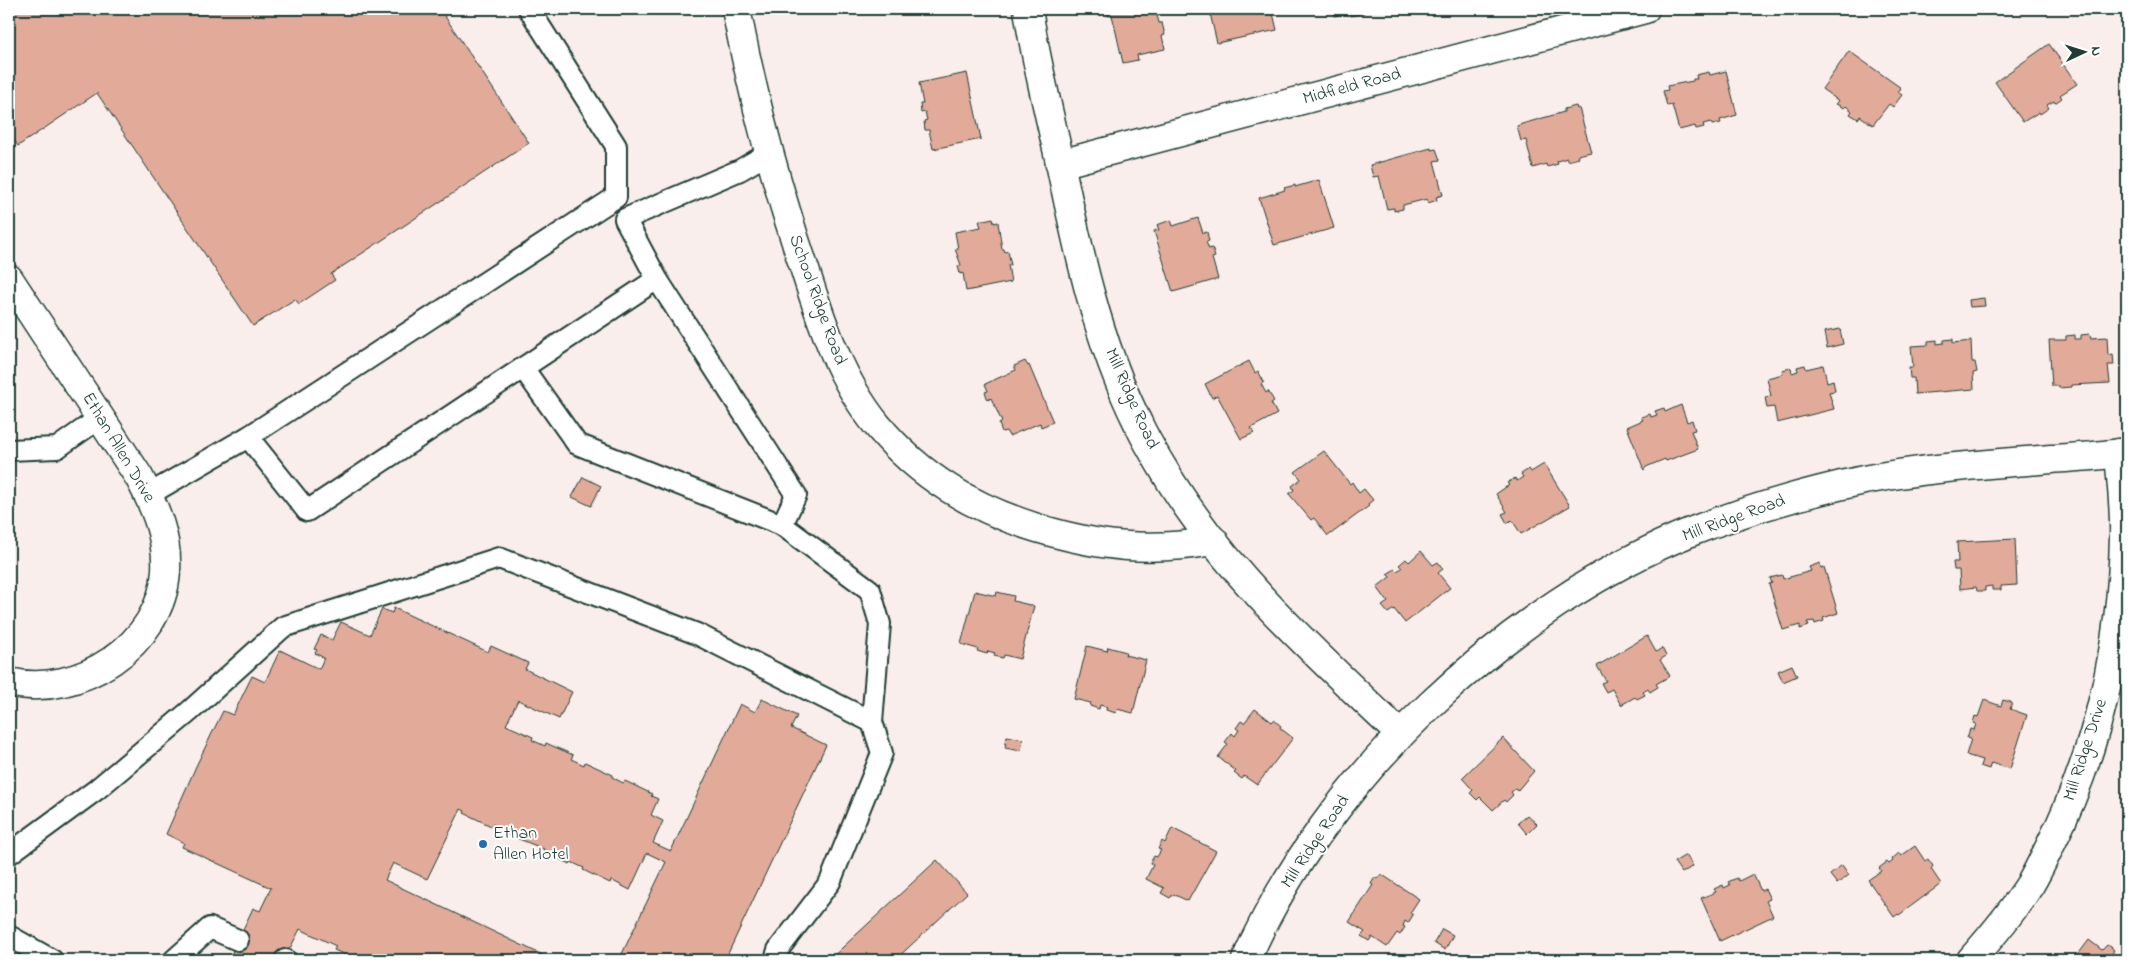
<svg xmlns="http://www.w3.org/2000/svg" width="2136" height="969" font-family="'Indie Flower',sans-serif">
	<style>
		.building { fill: #e2aa99; stroke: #1f3d34 }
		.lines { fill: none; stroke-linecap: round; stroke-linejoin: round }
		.service-casing { stroke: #1f3d34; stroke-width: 24 }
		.minor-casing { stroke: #1f3d34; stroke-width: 31 }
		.service { stroke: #fff; stroke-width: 20 }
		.minor { stroke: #fff; stroke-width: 28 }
		.poi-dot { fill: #1f6fb2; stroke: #fff; stroke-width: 2 }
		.labels { text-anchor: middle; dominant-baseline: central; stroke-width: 4; stroke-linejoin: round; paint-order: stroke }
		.street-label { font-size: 18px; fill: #1f3d34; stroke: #fff }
		.poi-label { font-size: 18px; fill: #1f3d34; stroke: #fff; text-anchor: start }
	</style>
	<rect width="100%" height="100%" fill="#f9eeeb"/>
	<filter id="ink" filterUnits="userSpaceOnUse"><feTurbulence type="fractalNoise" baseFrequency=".02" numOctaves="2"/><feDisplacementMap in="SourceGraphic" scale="10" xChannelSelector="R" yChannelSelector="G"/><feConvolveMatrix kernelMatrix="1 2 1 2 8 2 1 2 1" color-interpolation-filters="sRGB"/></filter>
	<g filter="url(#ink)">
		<g class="building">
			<path d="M9,9H440L529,143L331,274L335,280L299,304L295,299L253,326L97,93L18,146L9,132Z"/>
			<path d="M1106,9H1160L1161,14L1157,15L1159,23H1162L1165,35L1162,36L1165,49L1137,55L1138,60L1123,63L1112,15L1108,16Z"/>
			<path d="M1209,9H1272L1277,30L1217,43Z"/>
			<path d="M1333,9H1367L1364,10V13L1351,16L1350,13L1334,16Z"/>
			<path d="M2049,44L2077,84L2060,95L2062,98L2055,103L2054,101L2047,105L2049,108L2040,114L2039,112L2023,122L1995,82Z"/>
			<path d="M1849,51L1901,88L1898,92L1902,95L1893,107L1889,104L1873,125L1860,116L1858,119L1850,114L1852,111L1846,106L1844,108L1836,104L1839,101L1822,89Z"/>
			<path d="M1726,71L1737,115L1720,120L1721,123L1712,125L1711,122L1703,124L1704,127L1696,129L1695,126L1679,130L1672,105L1667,106L1663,91L1668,90L1667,86L1693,81V79H1697L1696,75L1709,72L1710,75Z"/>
			<path d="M967,73L981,139L933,149L929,130H925L924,121L927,120L925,112L921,113L920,104H923L919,83Z"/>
			<path d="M1576,106L1577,109L1579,108L1591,152L1578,155L1579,158L1567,161V158L1557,161L1558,164L1547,167L1546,164L1533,168L1526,140L1521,141L1517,126L1522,124L1564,112V109Z"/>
			<path d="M1431,148V150L1436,149L1440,160L1434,161L1443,195L1436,197L1437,200L1428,203L1427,199L1403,205V209L1394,211V208L1387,209L1379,176L1373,177L1370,165Z"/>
			<path d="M1319,180L1334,228L1274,245L1259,198L1285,190L1284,188L1295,185V187Z"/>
			<path d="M993,218L994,223L998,222L1002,249H1004L1005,252L1008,251L1011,265H1008L1011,282L966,291L963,273L960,274L958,266L961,265L955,249H958L955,232L981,227L979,221Z"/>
			<path d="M1198,218L1203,233L1207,232L1209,241L1206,242L1209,249L1212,248L1215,257L1212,258L1218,279L1173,292L1154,231L1159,230L1157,225L1171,220L1173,226Z"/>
			<path d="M1984,298L1985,306L1970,307L1969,300Z"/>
			<path d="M1840,329L1843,344L1827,348L1824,332Z"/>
			<path d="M2090,334L2091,338L2107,337L2108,355L2113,354L2114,365H2108L2110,383L2071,385V387L2059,388V386H2052L2049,340H2066V336L2075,335V339H2081V335Z"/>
			<path d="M1953,339V343L1971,341L1972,362H1975L1977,372L1973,373L1974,389L1915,394L1914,378H1910L1909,367H1913L1911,346L1928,345V341L1937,340V344L1944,343V340Z"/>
			<path d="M1025,361L1028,366L1029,365L1053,422L1041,427L1040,423L1009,436L1006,431L1002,432L999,424L1002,422L991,398L988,400L985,392L988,391L985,384L1016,370L1014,366Z"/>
			<path d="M1249,361L1255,373L1258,371L1264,382L1261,384L1266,393L1268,391L1274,401L1271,403L1277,414L1251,428L1254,433L1241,439L1217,395L1212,398L1205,384Z"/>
			<path d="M1805,365L1806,369L1823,365L1827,382L1833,380L1835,391L1829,392L1834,409L1777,423L1774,407L1767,408L1765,397L1771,396L1767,378L1783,374L1782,370L1791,368L1792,373L1798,371L1797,367Z"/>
			<path d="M1681,405L1687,422L1692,420L1695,430L1691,431L1698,449L1666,461L1665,459L1646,467L1644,470L1627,427L1643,420L1641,417L1650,414L1651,417L1657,415L1655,411L1664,408L1665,412Z"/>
			<path d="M1324,451L1350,484L1352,482L1359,493L1364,489L1373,500L1368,504L1369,506L1328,536L1314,518L1311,520L1289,494L1294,490L1292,486L1301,479L1295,472Z"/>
			<path d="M1544,464L1570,506L1521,534L1512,520L1507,523L1502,514L1507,512L1496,494L1509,485L1507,483L1515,478L1517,481L1523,477L1521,474L1529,469L1531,472Z"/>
			<path d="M583,477L601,486L591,506L572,497Z"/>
			<path d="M2015,539L2017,585L2001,586V590H1992V586L1985,587V591H1977L1976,587L1960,589L1959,570H1954L1953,562H1958L1957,542Z"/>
			<path d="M1421,551L1433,565L1438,562L1443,569L1438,573L1450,588L1405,623L1394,609L1388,613L1382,606L1388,602L1377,587L1390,577L1387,574L1395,569L1397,571L1402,568L1399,565L1406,559L1409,562Z"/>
			<path d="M1820,563L1821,568L1824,567L1838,613L1823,618L1824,621L1815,624L1814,621L1807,622L1809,626L1800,629V625L1783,630L1769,584L1772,583L1770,578L1782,575L1783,579L1811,571L1809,567Z"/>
			<path d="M975,591L996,596L997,592L1014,596L1013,601L1034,606L1020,659L1004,655L1003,658L994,656L995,653L988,651L987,654L977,651L978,649L961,644Z"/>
			<path d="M394,608L488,652L491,646L528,663L525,669L572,692L559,719L518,700L506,725L533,737L532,740L545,746L546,743L573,755L571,759L584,765L585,762L613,775L612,777L623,783L625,781L652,794L651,796L658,799L651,815L663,821L653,843L671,851L740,704L755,712L762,699L797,716L791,728L826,745L725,960H619L666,862L647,853L630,890L611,880L610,883L583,870L584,868L571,862L570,864L543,852L544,849L504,833L505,830L492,824L491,826L464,813L465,811L461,809L427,879L393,863L385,880L553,960H344L346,955L334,950L336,946L300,929L284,960L229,959L253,908L260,911L271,888L182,847L184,843L166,834L197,764L223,711L233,715L252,676L265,682L280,650L319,669L324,658L315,653L317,650L314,649L321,635L332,640L341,622L370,635L382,609L392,613Z"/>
			<path d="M1647,636L1656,652L1662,648L1666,656L1660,660L1670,676L1656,684L1658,687L1650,692L1648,689L1643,692L1645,695L1637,699L1635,697L1621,705L1612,689L1606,692L1601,683L1606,681L1597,666Z"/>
			<path d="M1087,646L1107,651L1108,647L1126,652L1125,655L1146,660L1133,713L1117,709L1116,713L1106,710L1107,707L1100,705L1099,709L1090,706L1091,703L1074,699Z"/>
			<path d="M1792,665L1797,676L1783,682L1778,671Z"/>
			<path d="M1984,700L2001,706L2003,700L2012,703L2010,709L2027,715L2010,769L1991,763L1989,769L1980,766L1982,760L1966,755L1971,739L1967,738L1970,729L1974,730L1976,724L1973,723L1975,716L1978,717Z"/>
			<path d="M1255,709L1272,722L1274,720L1281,726L1280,728L1293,738L1257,785L1244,776L1242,779L1234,773L1236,771L1218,757L1228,744L1225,742L1232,733L1235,736L1239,730L1236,728L1241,721L1244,723Z"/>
			<path d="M1007,736L1023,739L1021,751L1005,748Z"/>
			<path d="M1503,738L1534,771L1517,791L1515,789L1511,792L1513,795L1506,802L1504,800L1493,810L1480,797L1477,800L1470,793L1473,790L1462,778Z"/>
			<path d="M1527,815L1537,824L1527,834L1518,823Z"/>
			<path d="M1172,828L1216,851L1188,901L1173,894L1170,898L1161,893L1164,888L1146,879L1153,865L1150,863L1154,856L1157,857L1161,850L1158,849L1162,841L1165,843Z"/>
			<path d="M1915,846L1925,861L1928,859L1933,866L1931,869L1941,884L1899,915L1898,914L1894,917L1868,880L1881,871L1879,868L1887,862L1889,864L1893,861L1892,859L1899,853L1901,856Z"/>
			<path d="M1686,855L1693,866L1682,873L1674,862Z"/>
			<path d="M937,860L967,893L952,907L895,960H829Z"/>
			<path d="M1842,865L1849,875L1837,884L1830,875Z"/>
			<path d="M1381,874L1419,899L1410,913L1413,915L1408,923L1405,921L1403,926L1405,927L1400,935L1397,933L1387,947L1372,937L1369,941L1361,936L1365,932L1349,922L1373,885L1371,884L1375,877L1377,879Z"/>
			<path d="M1753,874L1761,891L1765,889L1770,899L1766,901L1773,916L1720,941L1701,898L1716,892L1714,889L1723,885L1724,888L1730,885L1728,882L1737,878L1739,881Z"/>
			<path d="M1442,929L1453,935L1445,950L1434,943Z"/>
			<path d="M2089,940L2102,950L2107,945L2114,950L2111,956L2117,960H2074Z"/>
			<path d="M1109,954L1126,960H1107Z"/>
		</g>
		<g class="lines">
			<defs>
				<g id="service">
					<path d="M523,368L577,444L782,525L796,495L657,279L625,219L740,170L769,153"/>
					<path d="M248,437L307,511L657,279"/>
					<path d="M9,450L57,448L101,417"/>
					<path d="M148,495L248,437L616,197V146L529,9"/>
					<path d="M782,525L870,590L880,624L872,722"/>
					<path d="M9,854L96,790L190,711L283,627L499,558L697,634L872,722L882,753L830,882L778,950L775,960"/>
					<path d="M9,936L52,960"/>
					<path d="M174,960L210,928L238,940"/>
					<path d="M285,960H286"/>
				</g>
				<g id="minor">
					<path d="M736,9C753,97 776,185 805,270C822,324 841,381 877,425C920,477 973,508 1037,528C1100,547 1148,552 1214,541"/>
					<path d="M1028,9C1035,57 1047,105 1058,153C1077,245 1096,339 1138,423C1147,443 1160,463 1171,482C1232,579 1318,656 1400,734"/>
					<path d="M1060,164L1645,9"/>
					<path d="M9,279L139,477C155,507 168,537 166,571C162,645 78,699 9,682"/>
					<path d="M1246,960C1324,779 1510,604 1693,531C1748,509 1805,493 1864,480C1925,468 1989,464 2052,459C2077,457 2103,456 2127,452"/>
					<path d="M1971,960C1992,936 2014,910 2031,883C2038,871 2044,858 2050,846C2098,750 2122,643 2124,536C2125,509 2121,481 2119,453"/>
				</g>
			</defs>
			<use href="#service" class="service-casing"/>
			<use href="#minor" class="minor-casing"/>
			<use href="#service" class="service"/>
			<use href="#minor" class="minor"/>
		</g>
	</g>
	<circle class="poi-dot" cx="483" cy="844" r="5"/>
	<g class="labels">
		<g class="street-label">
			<text transform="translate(1352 87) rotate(-15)">Midfield Road</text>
			<text transform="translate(817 300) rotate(70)">School Ridge Road</text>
			<text transform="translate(1131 399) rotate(66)">Mill Ridge Road</text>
			<text transform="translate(118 448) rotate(59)">Ethan Allen Drive</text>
			<text transform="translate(1734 519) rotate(-20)">Mill Ridge Road</text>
			<text transform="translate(2086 750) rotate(-72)">Mill Ridge Drive</text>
			<text transform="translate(1316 842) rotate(-56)">Mill Ridge Road</text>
		</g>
		<g class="poi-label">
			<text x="493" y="834">Ethan<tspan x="493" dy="21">Allen Hotel</tspan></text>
		</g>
	</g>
	<rect width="2136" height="969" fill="none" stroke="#fff" stroke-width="30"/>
	<rect x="15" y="15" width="2106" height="939" fill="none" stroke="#1f3d34" stroke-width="2" filter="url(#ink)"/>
	<g transform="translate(2084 52) rotate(86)" stroke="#ffffff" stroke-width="4" paint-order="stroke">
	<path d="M0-4L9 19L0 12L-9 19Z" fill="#1f3d34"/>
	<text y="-8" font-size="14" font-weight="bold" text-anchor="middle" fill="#1f3d34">N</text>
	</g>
</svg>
